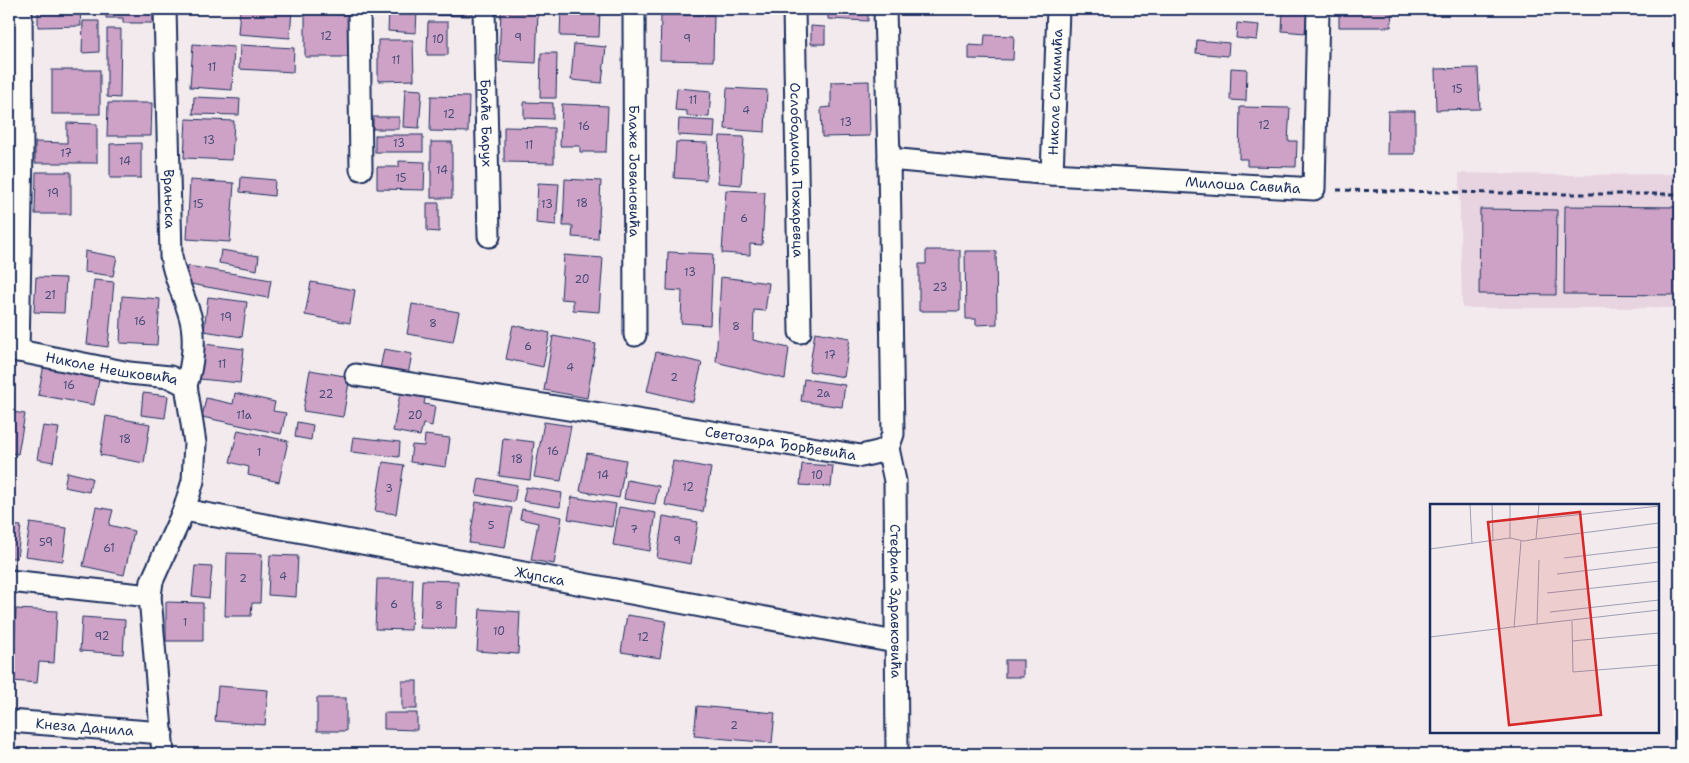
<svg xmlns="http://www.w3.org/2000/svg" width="1689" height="763" font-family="'Shantell Sans',sans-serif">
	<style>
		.built { fill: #e8d4e1 }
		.building { fill: #cda2c6; stroke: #1b2f5e }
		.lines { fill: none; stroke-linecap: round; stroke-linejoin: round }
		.minor-casing { stroke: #1b2f5e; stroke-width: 25 }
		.path { stroke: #1b2f5e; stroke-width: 3; stroke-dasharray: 5 4; stroke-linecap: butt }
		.minor { stroke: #fdfcf7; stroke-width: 21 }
		.labels { text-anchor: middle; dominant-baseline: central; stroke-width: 5; stroke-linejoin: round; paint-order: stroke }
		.number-label { font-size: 11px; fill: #484c78 }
		.street-label { font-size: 14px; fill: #1b2f5e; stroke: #fdfcf7 }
		.inset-road { fill: none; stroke: #9d9fb4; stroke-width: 1 }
		.view { fill: #d62828; fill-opacity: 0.15; stroke: #d62828; stroke-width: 2.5 }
		.inset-edge { fill: none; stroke: #1b2f5e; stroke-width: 2.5 }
	</style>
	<rect width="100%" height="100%" fill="#f3eaed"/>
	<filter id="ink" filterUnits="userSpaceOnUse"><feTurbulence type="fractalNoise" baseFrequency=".02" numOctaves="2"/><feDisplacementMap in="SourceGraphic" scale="10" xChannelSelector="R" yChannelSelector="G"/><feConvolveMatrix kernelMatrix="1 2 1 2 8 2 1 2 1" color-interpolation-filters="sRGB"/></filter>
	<g filter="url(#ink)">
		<path class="built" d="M1459,173L1564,175L1680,174V308H1462Z"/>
		<g class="building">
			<path d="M38,9H80L81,26L38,27Z"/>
			<path d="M106,9H153V23H123V18H106Z"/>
			<path d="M240,9H292L290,38L238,34Z"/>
			<path d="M389,9H417L416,33L388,31Z"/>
			<path d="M428,9H470V16L428,15Z"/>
			<path d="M561,9H600L599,37L560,36Z"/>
			<path d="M828,9H868V21L828,19Z"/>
			<path d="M1283,9H1307L1305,33L1282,31Z"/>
			<path d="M1339,9H1392L1391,27H1339Z"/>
			<path d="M501,11L538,13L536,63L499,61Z"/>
			<path d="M305,14L348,15V57H305Z"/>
			<path d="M661,15H714L713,61L660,60Z"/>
			<path d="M83,21H99V52L82,53Z"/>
			<path d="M428,22H448V55H427Z"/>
			<path d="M1237,23L1259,25L1257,40L1236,38Z"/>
			<path d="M811,26L825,27V44H811Z"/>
			<path d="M107,29H121L120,98L107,97Z"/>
			<path d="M985,35L1014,36L1013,60L969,59V45L984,46Z"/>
			<path d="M378,40H413L414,80L378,81Z"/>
			<path d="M1197,40L1229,43L1228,56L1196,53Z"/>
			<path d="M193,44L234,47L232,90L190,87Z"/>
			<path d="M574,44L606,47L602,83L571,80Z"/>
			<path d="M240,45L294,48L293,72L239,69Z"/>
			<path d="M541,53H557L556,98H540Z"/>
			<path d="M1231,68L1247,69L1246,101L1230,100Z"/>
			<path d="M1478,68L1480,109L1436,110L1435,69Z"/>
			<rect x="52" y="70" width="48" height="44"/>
			<path d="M869,81L870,136L822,137L821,108L831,107V82Z"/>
			<path d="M677,88L711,91L709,117L687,116V111L675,110Z"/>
			<path d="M727,88L767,90L765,132L725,129Z"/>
			<path d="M405,89L422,90L419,128L403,127Z"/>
			<path d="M431,96L469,97L468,132L430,131Z"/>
			<path d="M194,97L240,99L239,115L193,114Z"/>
			<path d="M524,102L553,103V119L524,118Z"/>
			<path d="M108,103H152L151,136H107Z"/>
			<path d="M562,104L608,106L606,152H580V146H560Z"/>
			<path d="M1240,107L1290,108L1288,141H1297L1296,167L1247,166V159H1239Z"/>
			<path d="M1388,111H1415V154H1387Z"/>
			<rect x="373" y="117" width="26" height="12"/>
			<path d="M186,119L234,121L232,160L184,158Z"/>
			<path d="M679,119L715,121L714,137L678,135Z"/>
			<path d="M67,123L97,124V163H35V142L67,143Z"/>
			<path d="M9,125H11L12,156H9Z"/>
			<path d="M504,127L554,128V163L504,162Z"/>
			<rect x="375" y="135" width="48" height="17"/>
			<path d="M720,136L744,137L741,185L718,183Z"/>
			<rect x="431" y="142" width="21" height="56"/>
			<path d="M676,142L708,143L706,180L674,178Z"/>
			<path d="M141,143V178H110V144Z"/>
			<path d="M399,161L425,162L424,190L377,189V167H399Z"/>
			<path d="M36,172H71V214H35Z"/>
			<path d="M241,177L275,180L274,196L240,192Z"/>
			<path d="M565,179L601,181L598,239L572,237L573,226H563Z"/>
			<path d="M190,180L234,183L230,242L187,239Z"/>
			<path d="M538,183L559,184L556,225L536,223Z"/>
			<path d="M726,190L765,192L762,245L750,244V255L722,253Z"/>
			<path d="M9,196L17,197L14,225L9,224Z"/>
			<path d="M427,203H439V232L427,231Z"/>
			<path d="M1565,206L1680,207V295L1564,294Z"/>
			<path d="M1480,209L1557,210L1556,295L1479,294Z"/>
			<path d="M221,250L259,256L257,270L219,263Z"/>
			<path d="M926,250H960V311H919V264H926Z"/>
			<path d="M85,251L117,257L113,276L84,272Z"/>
			<path d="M965,251H996L997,324L976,325V319H966Z"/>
			<path d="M668,252L713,254L710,325L681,323L682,291L667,290Z"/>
			<path d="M564,255L603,258L599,312L573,310V300L561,299Z"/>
			<path d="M188,266L271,280L268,298L185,283Z"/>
			<path d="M36,277L66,278L64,313L34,312Z"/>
			<path d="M721,277L769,283L765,311L754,310L753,340L789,348L785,379L716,362Z"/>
			<path d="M94,280L114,282L108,347L87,344Z"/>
			<path d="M311,282L355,290L350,323L305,315Z"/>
			<path d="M122,296L160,299L157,345L120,343Z"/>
			<path d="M208,297L247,302L242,337L204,331Z"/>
			<path d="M412,304L459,312L453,342L407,334Z"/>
			<path d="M513,325L550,333L543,367L506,359Z"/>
			<path d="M815,332L850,338L844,377L809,371Z"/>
			<path d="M553,336L596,344L587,398L544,390Z"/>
			<path d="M204,344L244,349L240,383L200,379Z"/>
			<path d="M384,349L412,354L408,375L380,369Z"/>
			<path d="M656,352L702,363L693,402L647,391Z"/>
			<path d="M44,365L100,375L94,405L38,395Z"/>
			<path d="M310,370L350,377L343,417L303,411Z"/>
			<path d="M804,379L845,385L842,407L801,401Z"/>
			<path d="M401,388L426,393L424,404L435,406L432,426L423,424L420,436L393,431Z"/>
			<path d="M143,393L168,396L165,418L141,415Z"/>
			<path d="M235,393L275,402L273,411L286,413L281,434L202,417L206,398L233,404Z"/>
			<path d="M13,412L25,414L18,454L9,453V440Z"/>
			<path d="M106,416L150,424L144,463L100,455Z"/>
			<path d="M297,422L313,425L311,440L295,437Z"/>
			<path d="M544,422L571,426L561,481L534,477Z"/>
			<path d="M43,426L59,428L53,462L37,459Z"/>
			<path d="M238,430L288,441L279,482L248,475L249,467L230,462Z"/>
			<path d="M425,435L450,438L446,467L410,462L412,445L424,446Z"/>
			<path d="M353,437L400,442L399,457L351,452Z"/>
			<path d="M503,438L534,442L530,480L499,476Z"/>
			<path d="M587,453L626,460L619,498L580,491Z"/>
			<path d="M673,461L711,468L703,512L665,505Z"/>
			<path d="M383,462L404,465L396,514L375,511Z"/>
			<path d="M802,464L833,466L831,487L800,485Z"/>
			<path d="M67,472L92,478L89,492L64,487Z"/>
			<path d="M479,478L517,485L514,502L476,495Z"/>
			<path d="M627,480L659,486L655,504L624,499Z"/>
			<path d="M526,487L562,493L560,507L523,501Z"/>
			<path d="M572,497L616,504L612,527L568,519Z"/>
			<path d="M476,502L512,508L505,548L469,543Z"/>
			<path d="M96,507L113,510L109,525L134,531L124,575L83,566Z"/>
			<path d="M619,507L656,513L650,551L613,545Z"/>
			<path d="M522,509L562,517L554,564L531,560L538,523L520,519Z"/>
			<path d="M663,516L698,522L691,564L657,558Z"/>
			<path d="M30,523L67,528L63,561L25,556Z"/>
			<path d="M9,525L21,526L17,558H9Z"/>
			<path d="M227,553L262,554L260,603H252L251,616H225Z"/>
			<path d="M270,555L298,556L296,597L268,595Z"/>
			<path d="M195,566L212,567L209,598L192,596Z"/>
			<path d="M377,579H413L411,630L375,629Z"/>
			<path d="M422,580L458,581L456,629L420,628Z"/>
			<path d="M166,602L203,603V641H166Z"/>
			<path d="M16,609L57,611L54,663L39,662L37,683L12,681Z"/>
			<path d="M480,609L520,612L518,654L477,651Z"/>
			<path d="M627,615L666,621L660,658L621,652Z"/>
			<path d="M82,617L125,620L123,654L80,651Z"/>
			<rect x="1005" y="660" width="18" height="17"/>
			<rect x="402" y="681" width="15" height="28"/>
			<path d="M218,686L268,690L265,725L215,721Z"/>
			<rect x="317" y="698" width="29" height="33"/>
			<path d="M697,706L775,713L772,743L694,736Z"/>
			<path d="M384,713H417V730L384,729Z"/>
		</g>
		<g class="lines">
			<defs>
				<g id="minor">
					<path id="s1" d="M165,9L171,256C174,277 184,295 190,316C196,336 193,365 186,385"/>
					<path d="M359,9L361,169"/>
					<path id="s2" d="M484,9L489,236"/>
					<path id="s3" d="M634,9L635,335"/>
					<path id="s4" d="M794,9L800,332"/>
					<path id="s5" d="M889,159L1052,174L1314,189L1318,9"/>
					<path id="s6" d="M1052,174L1058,9"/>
					<path id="s7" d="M9,349L129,373L170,377L186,385L195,443L193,481L184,510L152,581L150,596L163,754"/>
					<path d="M18,351L22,149L21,9"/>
					<path id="s8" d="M356,375L861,456L878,452L888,448L893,434L889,159L885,9"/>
					<path id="s9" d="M888,448L895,481L897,754"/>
					<path id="s10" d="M184,510L895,642"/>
					<path d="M9,581L150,596"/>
					<path id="s11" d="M9,721L162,733"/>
				</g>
			</defs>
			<use href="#minor" class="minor-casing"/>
			<path class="path" d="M1337,190L1551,194H1680"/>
			<use href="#minor" class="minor"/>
		</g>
	</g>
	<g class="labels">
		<g class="number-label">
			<text x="326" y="36">12</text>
			<text x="518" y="37">9</text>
			<text x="687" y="38">9</text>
			<text x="438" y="39">10</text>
			<text x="396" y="60">11</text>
			<text x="212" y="67">11</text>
			<text x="1457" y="89">15</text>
			<text x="693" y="100">11</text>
			<text x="746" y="110">4</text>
			<text x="449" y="114">12</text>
			<text x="846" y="122">13</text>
			<text x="1264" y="125">12</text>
			<text x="584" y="126">16</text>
			<text x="209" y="140">13</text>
			<text x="399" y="143">13</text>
			<text x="529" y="145">11</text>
			<text x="66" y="153">17</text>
			<text x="125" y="161">14</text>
			<text x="442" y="170">14</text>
			<text x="401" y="178">15</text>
			<text x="53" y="193">19</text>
			<text x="582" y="203">18</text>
			<text x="198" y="204">15</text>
			<text x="547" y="204">13</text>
			<text x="744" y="218">6</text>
			<text x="690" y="272">13</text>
			<text x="582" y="279">20</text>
			<text x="940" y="287">23</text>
			<text x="50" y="295">21</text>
			<text x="226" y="317">19</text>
			<text x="140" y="321">16</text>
			<text x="433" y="323">8</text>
			<text x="736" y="326">8</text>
			<text x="528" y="346">6</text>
			<text x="830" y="355">17</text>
			<text x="222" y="364">11</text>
			<text x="570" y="367">4</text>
			<text x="674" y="377">2</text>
			<text x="69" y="385">16</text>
			<text x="823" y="393">2a</text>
			<text x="326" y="394">22</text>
			<text x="244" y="415">11a</text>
			<text x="415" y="415">20</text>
			<text x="125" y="439">18</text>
			<text x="553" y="451">16</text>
			<text x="259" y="452">1</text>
			<text x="517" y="459">18</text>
			<text x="603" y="475">14</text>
			<text x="817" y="475">10</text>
			<text x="688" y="487">12</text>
			<text x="389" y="488">3</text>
			<text x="491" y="525">5</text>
			<text x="634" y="529">7</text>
			<text x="677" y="540">9</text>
			<text x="46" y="542">59</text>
			<text x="109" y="548">61</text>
			<text x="283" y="576">4</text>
			<text x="243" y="578">2</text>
			<text x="394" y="604">6</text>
			<text x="439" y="605">8</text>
			<text x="185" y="622">1</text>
			<text x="499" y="631">10</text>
			<text x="102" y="636">92</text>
			<text x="643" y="637">12</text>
			<text x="734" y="725">2</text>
		</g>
		<g class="street-label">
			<text stroke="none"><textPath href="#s6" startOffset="82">Николе Сикимића</textPath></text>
			<text stroke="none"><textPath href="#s2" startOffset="114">Браће Барух</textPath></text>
			<text stroke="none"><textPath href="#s4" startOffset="161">Ослободиоца Пожаревца</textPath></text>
			<text stroke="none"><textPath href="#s3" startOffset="162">Блаже Јовановића</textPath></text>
			<text stroke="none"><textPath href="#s5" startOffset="355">Милоша Савића</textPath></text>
			<text stroke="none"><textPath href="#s1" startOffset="190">Врањска</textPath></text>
			<text stroke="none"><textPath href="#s7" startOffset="105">Николе Нешковића</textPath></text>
			<text stroke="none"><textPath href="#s8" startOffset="430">Светозара Ђорђевића</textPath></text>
			<text stroke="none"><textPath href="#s10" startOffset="362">Жупска</textPath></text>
			<text stroke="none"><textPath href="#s9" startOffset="154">Стефана Здравковића</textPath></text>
			<text stroke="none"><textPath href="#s11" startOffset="76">Кнеза Данила</textPath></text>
		</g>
	</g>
	<g transform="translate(1430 504)">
		<rect width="229" height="229" fill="#f3eaed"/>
		<path class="inset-road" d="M40,0L42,40M62,0L63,37M108,15L229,2M80,34V0M106,35L229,19M0,45L80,34L94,37L106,35L109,0M134,54L229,43M109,56L107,120L229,106M127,70L229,58M117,89L229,77M120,108L229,96M142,117L143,168L229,161M84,124L91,37M0,133L107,120M142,137L229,129"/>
		<path class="view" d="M150,8L171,211L79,221L58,18Z"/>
		<rect width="229" height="229" class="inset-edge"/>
	</g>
	<rect width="1689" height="763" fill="none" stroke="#fdfcf7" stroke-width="30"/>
	<rect x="15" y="15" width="1659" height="733" fill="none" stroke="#1b2f5e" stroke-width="2" filter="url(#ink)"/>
</svg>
